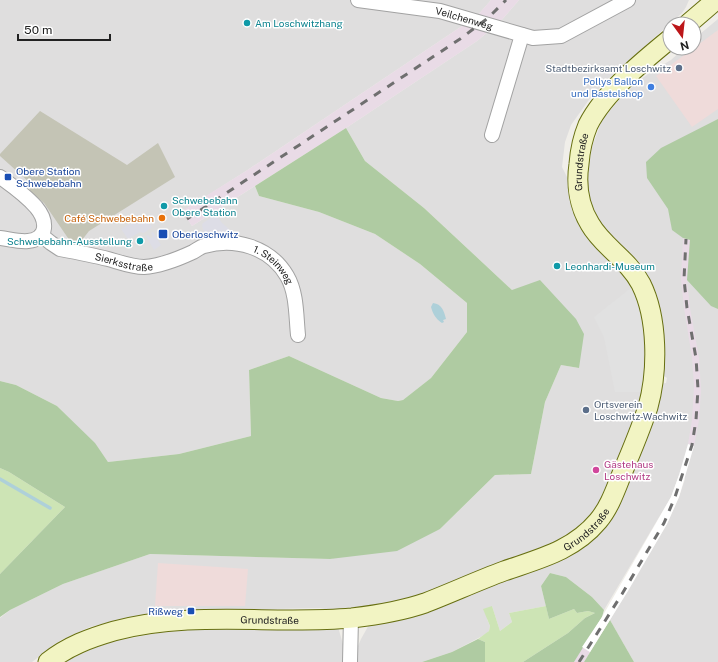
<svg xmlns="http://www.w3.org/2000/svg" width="718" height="662" font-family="'Public Sans',sans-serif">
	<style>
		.residential { fill: #dfdede }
		.commercial { fill: #efdbda }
		.industrial { fill: #e9dbe6 }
		.construction { fill: #c4c4b5 }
		.grass { fill: #cde4b5 }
		.forest { fill: #afcba2 }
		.parking { fill: #e1e1e1 }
		.plaza { fill: #dddde6 }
		.water { fill: #aed0d9 }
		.pier { fill: #fff }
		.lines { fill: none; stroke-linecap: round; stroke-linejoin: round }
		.stream { stroke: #aed0d9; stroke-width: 3.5 }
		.minor-casing { stroke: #a2a2a2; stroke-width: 16 }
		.secondary-casing { stroke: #676f11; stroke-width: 21 }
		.minor { stroke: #fff; stroke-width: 14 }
		.secondary { stroke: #f2f4c3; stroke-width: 19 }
		.rail { stroke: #6f6f6f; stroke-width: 3; stroke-dasharray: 8 8; stroke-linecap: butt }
		.culture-dot { fill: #0f9aa8; stroke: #fff; stroke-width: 1.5 }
		.service-dot { fill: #5c6f8a; stroke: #fff; stroke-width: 1.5 }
		.shop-dot { fill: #3f7fe0; stroke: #fff; stroke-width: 1.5 }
		.transit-dot { fill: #1a4fb4; stroke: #fff; stroke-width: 1.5 }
		.food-dot { fill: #e8710a; stroke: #fff; stroke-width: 1.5 }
		.hotel-dot { fill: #d1479c; stroke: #fff; stroke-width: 1.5 }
		.labels { text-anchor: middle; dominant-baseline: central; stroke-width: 3; stroke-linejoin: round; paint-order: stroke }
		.street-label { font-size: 10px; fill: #212121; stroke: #fff }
		.culture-label { font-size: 10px; fill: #0d838f; stroke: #fff; text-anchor: start }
		.service-label { font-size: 10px; fill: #4e5e75; stroke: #fff; text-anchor: end }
		.shop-label { font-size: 10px; fill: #366cbe; stroke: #fff; text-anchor: end }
		.transit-label { font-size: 10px; fill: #164399; stroke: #fff; text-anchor: start }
		.food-label { font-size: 10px; fill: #c56008; stroke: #fff; text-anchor: end }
		.hotel-label { font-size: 10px; fill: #b23c85; stroke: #fff; text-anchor: start }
	</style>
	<rect width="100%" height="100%" fill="#f0eee9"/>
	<g class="residential">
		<path d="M0,0H491L478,15L462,26L246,171L183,211L192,226L255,186L259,196L319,212L375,234L420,264L467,303V332L431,378L403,400L398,401L381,398L289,356L249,370L251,436L179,454L108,462L94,443L57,406L16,385L0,381Z"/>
		<path d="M519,0H689L686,7L682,13L608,79L591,97L571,125L565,142L562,167L567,177L573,203L618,264L639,296L648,353L643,401L629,440L594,514L571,537L422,596L377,607L330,610L320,608L178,611L153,613L124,618L90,627L61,640L32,662H0V618L10,610L63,584L150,554L330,559L440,529L495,475L531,474L545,402L561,365L579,368L512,290L424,208L365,161L346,128L477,41L500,22Z"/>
		<path d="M718,19V662H634L610,620L667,524L679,497L685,479L679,475L671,497L604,610L592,597L566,577L550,573L541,586L546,606L509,613L512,622L500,631L492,606L487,619L490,626L489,631L486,634L452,652L422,662H64L94,648L112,642L157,633L191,630L338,627L345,651L355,653L361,639L370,623L575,551L660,384L666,383L667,378L661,374V352L615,241L601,225L590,200L587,182L592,147L602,120L623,95L640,80L652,71L671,60L684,48H694V39Z"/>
	</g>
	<g class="commercial">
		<path d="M718,30V109L692,127L656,76Z"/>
		<path d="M158,563L248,569L245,606H155Z"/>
	</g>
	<g class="industrial">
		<path d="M491,0H519L500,22L477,41L346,128L192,226L182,211L246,171L462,26L478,15Z"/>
		<path d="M683,238L690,239L687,280L690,308L699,358L701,390L699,420L694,446L688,444L692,420L694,386L692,357L684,308L681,279Z"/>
		<path d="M582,647L590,652L584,662H574Z"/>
	</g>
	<path class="construction" d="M40,111L127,165L158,143L175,177L89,231L82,240L70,241L44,203L30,191L29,182L0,156V154Z"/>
	<g class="grass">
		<path d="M0,468L9,472L65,507L0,574Z"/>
		<path d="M492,606L500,631L512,622L509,613L546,606L549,619L574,609L577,613L588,611L595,613L585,618L568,633L523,662H485V642L478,639L489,631L490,626L483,609Z"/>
	</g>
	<g class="forest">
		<path d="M718,119V309L711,306L687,280L690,240L683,238L672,230L668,209L647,178L646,162L661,148Z"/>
		<path d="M346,128L365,161L424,208L512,290L540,280L576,319L584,334L579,368L561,365L545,402L531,474L495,475L440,529L397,551L330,559L150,554L63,584L10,610L0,617V574L65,507L9,472L0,468V381L16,385L57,406L95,443L108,462L179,454L251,436L249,370L289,356L381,398L398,401L403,400L431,378L467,332V303L420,264L375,234L319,212L259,196L255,186Z"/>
		<path d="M550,573L566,577L592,597L604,610L602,617L574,662H523L568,633L585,618L595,613L588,611L577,613L574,609L549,619L541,586Z"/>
		<path d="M610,620L634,662H584Z"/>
		<path d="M478,639L485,642V662H422L452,652Z"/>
	</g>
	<path class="parking" d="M632,287L637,296L641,310L643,323V373L640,392H615L604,337L594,317Z"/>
	<g class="plaza">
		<path d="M216,214L222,223L229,229V232L216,233L208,236L207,233L204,234L202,225L203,223Z"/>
		<path d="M145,215L152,227L144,233L140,232L128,239L121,229Z"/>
		<path d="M153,232L161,245L154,250L146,236L148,235L150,238L153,237L151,233Z"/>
	</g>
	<path class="water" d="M433,303C442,304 444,311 446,319L443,320L444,322L442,323C435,318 433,314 431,307Z"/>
	<path class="pier" d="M688,444L694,446L679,497L667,524L628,591L590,652L582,647L602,617L671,497L679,475Z"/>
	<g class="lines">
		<path class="stream" d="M0,479L50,508"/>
		<defs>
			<g id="minor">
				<path id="s1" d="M358,0L440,11L533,38L561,36L628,0"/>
				<path d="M492,135L522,35"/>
				<path d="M0,177C10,184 28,198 36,207C47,220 49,239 28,241C19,242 9,239 0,238"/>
				<path id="s2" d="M41,235L51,243L60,249C76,252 92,255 108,259C119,262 132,267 144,267C161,266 178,259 193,252C197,250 200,247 204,246C235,237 270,247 287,276C297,293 296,316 298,335"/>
				<path d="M350,662L351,618"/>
			</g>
			<g id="secondary">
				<path d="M688,24L716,0"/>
				<path id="s3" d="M48,662C68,646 90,638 114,631C192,610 273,625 352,618C377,615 402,611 425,603C451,593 477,581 504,571C538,559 573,551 598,521C610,507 616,488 623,471C632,450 641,428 648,407C658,371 658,318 641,284C628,259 603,247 590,224C579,206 576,184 579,164C580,150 583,137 588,125C604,93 643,61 670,39"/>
			</g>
		</defs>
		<use href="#minor" class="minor-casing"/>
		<use href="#secondary" class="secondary-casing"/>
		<use href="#minor" class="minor"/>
		<use href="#secondary" class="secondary"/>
		<g class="rail">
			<path d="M187,219L460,39L488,18L506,0"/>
			<path d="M579,662L622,594L664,523L675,497L692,445L696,420L698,389L696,358L687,308L684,279L686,239"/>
		</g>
	</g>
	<g class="culture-dot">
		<circle cx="247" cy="23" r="4"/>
		<circle cx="164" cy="206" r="4"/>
		<circle cx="140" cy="241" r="4"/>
		<circle cx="557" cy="266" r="4"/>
	</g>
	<g class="service-dot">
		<circle cx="679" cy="68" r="4"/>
		<circle cx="586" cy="410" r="4"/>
	</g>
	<circle class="shop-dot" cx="651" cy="87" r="4"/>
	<g class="transit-dot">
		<rect x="4" y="173" width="8" height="8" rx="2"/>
		<rect x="158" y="229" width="10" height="10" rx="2"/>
		<rect x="187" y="607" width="8" height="8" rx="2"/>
	</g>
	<circle class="food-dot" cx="162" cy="218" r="4"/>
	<circle class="hotel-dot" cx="596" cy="470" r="4"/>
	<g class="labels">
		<g class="street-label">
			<text stroke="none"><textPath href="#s1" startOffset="108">Veilchenweg</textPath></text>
			<text stroke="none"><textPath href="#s3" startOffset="974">Grundstraße</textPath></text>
			<text stroke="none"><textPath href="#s2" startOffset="89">Sierksstraße</textPath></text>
			<text stroke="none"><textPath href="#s2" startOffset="251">1. Steinweg</textPath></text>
			<text stroke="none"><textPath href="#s3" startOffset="566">Grundstraße</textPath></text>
			<text stroke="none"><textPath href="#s3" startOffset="230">Grundstraße</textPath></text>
		</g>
		<g class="culture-label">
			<text x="255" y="23">Am Loschwitzhang</text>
			<text x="172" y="200">Schwebebahn<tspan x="172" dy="12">Obere Station</tspan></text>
			<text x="132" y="241" text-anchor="end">Schwebebahn-Ausstellung</text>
			<text x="565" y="266">Leonhardi-Museum</text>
		</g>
		<g class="service-label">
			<text x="671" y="68">Stadtbezirksamt Loschwitz</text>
			<text x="594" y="404" text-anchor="start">Ortsverein<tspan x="594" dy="12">Loschwitz-Wachwitz</tspan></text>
		</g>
		<g class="shop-label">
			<text x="643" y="81">Pollys Ballon<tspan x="643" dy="12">und Bastelshop</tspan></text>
		</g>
		<g class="transit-label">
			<text x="16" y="171">Obere Station<tspan x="16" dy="12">Schwebebahn</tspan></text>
			<text x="172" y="234">Oberloschwitz</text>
			<text x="183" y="611" text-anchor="end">Rißweg</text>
		</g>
		<g class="food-label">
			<text x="154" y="218">Café Schwebebahn</text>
		</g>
		<g class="hotel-label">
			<text x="604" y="464">Gästehaus<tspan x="604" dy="12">Loschwitz</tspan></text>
		</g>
	</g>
	<g transform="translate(682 36) rotate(165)"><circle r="19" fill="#ffffff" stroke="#a6a6a6"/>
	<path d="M0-3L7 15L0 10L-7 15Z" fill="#bc1619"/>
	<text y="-6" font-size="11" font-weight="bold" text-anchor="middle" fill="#212121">N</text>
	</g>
	<path d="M18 34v6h92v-6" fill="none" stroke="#212121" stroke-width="2"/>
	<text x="24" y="34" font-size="12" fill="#212121" stroke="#ffffff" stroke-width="3" paint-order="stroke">50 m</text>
</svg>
